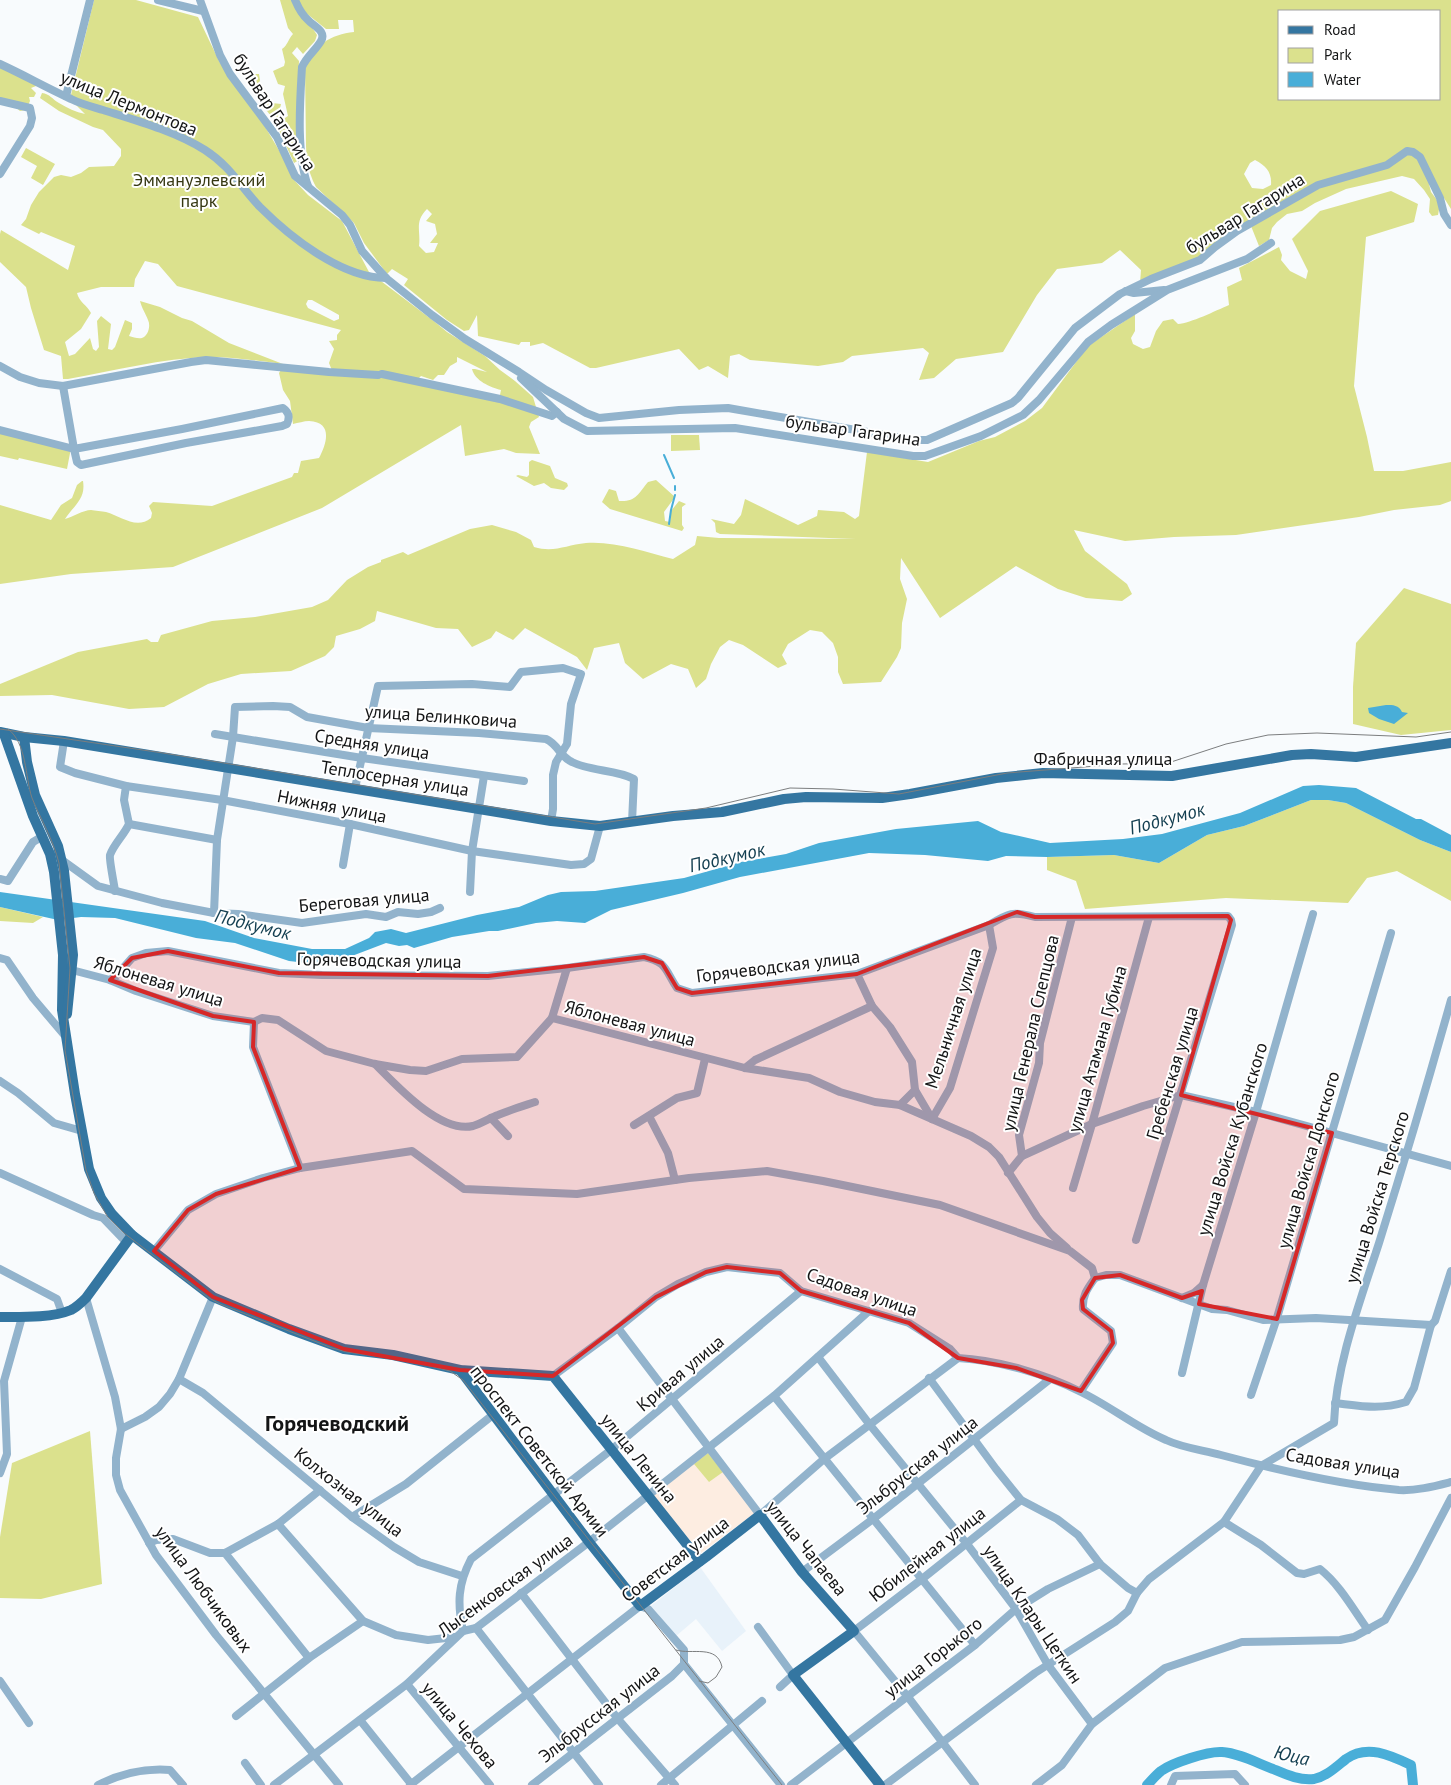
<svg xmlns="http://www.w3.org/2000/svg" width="1451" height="1785" font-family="'PT Sans',sans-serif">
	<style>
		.built { fill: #e8f2fa }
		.education { fill: #fdede1 }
		.green { fill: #dbe18d; fill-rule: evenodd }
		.water { fill: #49aed8 }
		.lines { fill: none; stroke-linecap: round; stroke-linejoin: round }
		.stream { stroke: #49aed8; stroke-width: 2 }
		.river { stroke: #49aed8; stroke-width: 10 }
		.minor { stroke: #92b3cc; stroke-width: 8 }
		.major { stroke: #3476a1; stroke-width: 10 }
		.tram { stroke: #7c7e7f; stroke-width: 1 }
		.marked { fill: #d62828; fill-opacity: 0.2; stroke: #d62828; stroke-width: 4; stroke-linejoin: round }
		.labels { text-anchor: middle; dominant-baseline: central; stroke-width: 4; stroke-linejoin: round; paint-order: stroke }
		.street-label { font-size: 18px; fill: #141516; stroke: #fff }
		.park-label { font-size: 18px; fill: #363812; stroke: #fff }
		.water-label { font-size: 19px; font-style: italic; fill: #143f51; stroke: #fff }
		.district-label { font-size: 22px; font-weight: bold; fill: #141516; stroke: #fff }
	</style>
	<rect width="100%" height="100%" fill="#f8fbfd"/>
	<path class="built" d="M700,1567L746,1631L722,1651L696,1619L676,1636L651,1606Z"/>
	<path class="education" d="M709,1448L756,1512L701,1553L652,1495Z"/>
	<g class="green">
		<path d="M94,0H136L198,17L220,63L257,113L280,152L295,181L308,195L342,221L369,272L435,322L447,332L485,356L500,370L515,381L533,397L539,417L531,422L529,427L540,454L516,453L504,449L465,456L461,425L322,508L173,567L71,574L0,584V505L51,520L61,505L72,498L77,485L82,481H83C86,499 74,505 65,519C73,517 83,510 91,510C95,511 102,511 106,512C121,516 136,530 151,518L152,513L149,506L153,502L212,506L292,477L294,473H298L301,461L319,458C327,443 333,422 309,421C304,421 298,423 293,424L290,401L283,390L279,373L281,370L333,373L329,363L334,349L329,341L337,340V335L341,330L177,286L158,264L145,261L135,279L134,287H101L77,293C79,302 87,305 91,313L81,329L65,342L69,356L75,354L90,338L93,349L96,351L99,347L97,321L101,316L111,324L108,349L112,350L115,347L125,320L132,323V329L129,336C133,337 138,339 142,338C148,336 151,326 148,320C146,314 142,309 140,301L160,307L182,318L192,321L229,343L283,364C258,361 234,357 209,357C162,358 114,371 68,379H63L61,356L44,350L31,308L26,287L0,262V234L1,230L68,270L75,246L41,232L39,234L21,225L26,219L31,205L39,192L54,177L61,175L71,177L81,173L89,167L114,166L121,156V149L103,130L93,127L59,111L40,98L42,93C50,94 52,99 59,103C67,108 76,112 85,114L70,99ZM308,300H312L339,315V319L334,321L308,308L306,304ZM457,357L487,372L475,369H472C475,381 490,387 501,390L499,400L418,379L421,376L433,380L438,375H444L450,366L457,362Z"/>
		<path d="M280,0H292C299,20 308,19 317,35L315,41L303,54L297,47L292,53L299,61L298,86L299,160L294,163L276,124L288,116L283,94L285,86L278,84L273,71L284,66L285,62L282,49C288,45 288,39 293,34L288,28Z"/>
		<path d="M298,0H1451V209L1437,187L1431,183L1429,184L1431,192L1440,204L1438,215L1432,216L1429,212L1430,199L1424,190L1414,179L1402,176L1346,189L1315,203L1302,211L1287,214L1277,222L1272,228L1269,240L1259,246L1251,226L1200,257L1140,283L1141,270L1120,250L1102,263L1057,269L1037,295L1003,352L956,359L934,378L919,380L929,353L923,348L852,356L843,362L818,366L750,360L739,354L730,356L728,378L708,366L699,370L679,349L596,368H590L543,343L530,346V342H521L519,345L478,336L477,315L469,330L464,331L447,320L404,285L408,279L392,269L387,274L364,243L354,223L316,187L313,181L307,165L306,146L305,68C313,46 331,34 354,32L353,20H338L339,29H326L306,13ZM1280,11H1440V99H1280ZM1255,160C1266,166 1272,172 1271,185L1263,189L1252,188L1244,174L1250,163ZM427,209L432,214L426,221L435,224L437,234L430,243H438L434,252L426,253L419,246C421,231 414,222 427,209Z"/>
		<path d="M0,66L36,83V86L31,88L36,93L34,97H29L30,101L26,110L20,111L12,104L6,106L4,103H0Z"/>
		<path d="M254,74H259L260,80L258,86L263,89L265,97L272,103L281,104L278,117L270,115L256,96L251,79Z"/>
		<path d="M26,148L55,164L43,185L31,178L37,166L21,157Z"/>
		<path d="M1391,191L1418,204L1414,222L1366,237L1354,386L1367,437L1374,471H1403L1451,462V501L1440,505L1394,510L1359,517L1236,535L1174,537L1125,541L1074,530L1085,551L1127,584L1132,594L1122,601L1086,598L1058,589L1016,566L940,618L901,558L900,579L907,599L902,623L901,648L897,657L881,682L843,684L838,672V657L833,643L822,632L810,630L788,644L782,655L787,664L778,668L743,645L729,640L720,647L711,664L706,679L696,688L688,669L671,664L643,679L625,663L619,643L594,648L587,670L577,657L525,628L513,640L496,631L491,638L472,647L458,629L436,628L377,611L375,621L360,629L336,636L334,647L325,656L291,671L241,674L208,684L164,707L129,709L52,695L0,696V684L78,652L147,639L151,642H158L161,635L212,621L255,617L312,607L328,600L347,580L368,567L381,562V560L403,552L408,555L470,529L492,525L516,532L531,540L534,547C554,553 566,545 586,543C616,541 645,552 673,559L695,545L697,536L719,538L856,539L720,534L716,532L715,523L711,519L734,524L741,515L745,499L798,525L817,516L818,510L844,512L855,519L859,516L867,452L928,462L979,441L995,437L1025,421L1042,408L1088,346L1135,314V331L1131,338L1133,344L1143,349L1150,347L1156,331L1163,321L1173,319L1178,324C1191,323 1215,311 1229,305L1227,287L1242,280L1239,268L1279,247L1282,255L1281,260L1290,271L1306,279L1308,271L1292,239L1320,211Z"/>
		<path d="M0,430L71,448L67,469L19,458L18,460L0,456Z"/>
		<path d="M671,435H699L700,450L671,451Z"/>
		<path d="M532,460L550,466L555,478L567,483L568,486L564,490L551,488L544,483L534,486L516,476L518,475L527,477L529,475V462Z"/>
		<path d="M656,480L675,497L664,512L665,521L670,522L671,511L679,501L686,504L682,507V525L684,528L682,531L610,509L602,502L609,489L616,491L619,501C636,502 638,494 648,482Z"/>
		<path d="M1404,588L1451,604V730L1401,735L1353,724V687L1356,643Z"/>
		<path d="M1311,800H1328L1346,803L1420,840L1451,852V901L1397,871L1367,878L1348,903L1226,898L1085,909L1076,881L1047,870V857L1114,855L1159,863L1207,835L1244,826Z"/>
		<path d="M0,907L43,917L33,923L0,921Z"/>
		<path d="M90,1431L102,1584L41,1599L0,1598V1537L12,1463Z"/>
		<path d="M708,1453L723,1472L709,1482L694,1464Z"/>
	</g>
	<g class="water">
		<path d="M1386,705C1393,705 1399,705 1402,712L1408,713L1394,724L1379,719L1369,713L1368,708Z"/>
		<path d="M1319,785L1356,788L1416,819H1421L1451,835V852L1420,840L1346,803L1328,800H1311L1244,826L1207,835L1159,863L1114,855L1047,857L1006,856L988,861L925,855L869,853L740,877L683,893L611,910L585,923L557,921L536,923L498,931H489L452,937L414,948L407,945L399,946L386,943L344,959L315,964L289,961L235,943L196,938L115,918L81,917L58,920L0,907V892L205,921L254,938L312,949H345L369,938L375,932L391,929L406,933L477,915L519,907L548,895L561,892L595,891L684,878L741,862L786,854L819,843L896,829L978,821L1001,832L1050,843L1123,839L1162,834L1240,813L1303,786Z"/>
	</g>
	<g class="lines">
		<g class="stream">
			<path d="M664,455L674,478"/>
			<path d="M675,486V490"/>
			<path d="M669,524L671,510L675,495"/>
		</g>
		<path class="river" d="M1147,1785C1151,1781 1156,1775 1161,1771C1172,1763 1208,1751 1222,1752C1239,1753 1257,1763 1273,1769C1285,1774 1300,1781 1314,1779C1327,1776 1336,1767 1346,1759C1367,1744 1390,1755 1411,1765L1413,1785"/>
		<g class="minor">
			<path d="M158,0L203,11"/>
			<path d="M200,0L220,55L230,74L277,137L295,176L342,215L350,225L362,251L386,278L432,315L465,339L519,372L546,390L586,413L599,418L679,410L728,408L914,440H927L1012,403L1018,398L1075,328L1120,294L1151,279L1200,260L1215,247L1237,231L1318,185L1387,165L1407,151L1413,152L1420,157L1440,198L1444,214L1451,225"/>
			<path d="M295,0C298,7 302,15 308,20C313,26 327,31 321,41C315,51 307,56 302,67C300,101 296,154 308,186"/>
			<path d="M0,64C24,75 47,88 71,99C81,104 93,107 103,110C138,121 174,131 205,150C230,166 241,187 260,207C291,238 342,278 386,278"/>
			<path d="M66,96L90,0"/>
			<path d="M0,101L30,108L32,118L30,126L0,174"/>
			<path d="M1126,291L1134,293L1164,290"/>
			<path d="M0,366L20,377L39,383L63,386L191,362L206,360L329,372L378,375"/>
			<path d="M382,374L500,399L552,416L557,412"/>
			<path d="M521,378L564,419L587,431L735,428L913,456H925L981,436L1023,415L1039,400L1088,342L1111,325L1167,290L1247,259L1271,243"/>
			<path d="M0,430L74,449L182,429L283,408C289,412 290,417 287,424L282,426L186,443L81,465L77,462L74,449L63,386"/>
			<path d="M215,734L362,758L524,781"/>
			<path d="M64,741L60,767L75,773L126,786L222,800L350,824L472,851L571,865L584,864L591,859L600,826"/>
			<path d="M355,788L378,686L472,684L510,687L521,672L563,668L581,674L571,704L567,744L556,762L553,775V809L551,821"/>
			<path d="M129,824L217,840"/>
			<path d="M62,860L98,886L162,903L214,913L238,914L302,923L366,914L386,917L398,912L418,914L431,912L440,908"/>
			<path d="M343,865L350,824"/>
			<path d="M0,879L8,881L33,842L43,836"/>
			<path d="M115,891C114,883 109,860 110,855C114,844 124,835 129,824L124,800L126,786"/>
			<path d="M470,892L472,851L484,776"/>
			<path d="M214,913L217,840L233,737L235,707L273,706L290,707L307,717L368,728L479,733L546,739C559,745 559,756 572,762C592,772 615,769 634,779L632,822"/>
			<path d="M0,958L7,960L33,998L66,1037"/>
			<path d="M68,969L110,980L136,991L213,1016L254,1022L262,1018L278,1020L326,1051L375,1064L410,1070L426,1071L462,1059L517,1057L552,1018L745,1068L809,1078L840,1092L875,1102L900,1105L932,1119L971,1136L989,1147L999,1157L1037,1217L1050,1233L1067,1248"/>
			<path d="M857,974L872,1006L890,1027L912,1062L915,1090L900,1105"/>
			<path d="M110,980L117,975L132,958L146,953L168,951L279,973L322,975L488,976L567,968L644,957C668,962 665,971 677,988L692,993L857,974L989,925C1009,913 1012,911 1035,917L1228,916L1231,920L1232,925L1136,1240"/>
			<path d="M552,1018L567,968"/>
			<path d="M254,1022L253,1047L300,1168"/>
			<path d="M375,1064C396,1085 440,1134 473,1126C482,1123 490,1118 498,1115C510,1110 523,1106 535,1102"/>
			<path d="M745,1068L755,1060L872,1006"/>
			<path d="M0,1081L18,1093L54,1123L82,1131"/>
			<path d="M915,1090L932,1119L950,1088L993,948L989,925"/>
			<path d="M649,1116L668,1153L675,1180"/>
			<path d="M491,1118L508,1136"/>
			<path d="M634,1125L677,1098L697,1093L705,1059"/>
			<path d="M1022,1156L1019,1135L1039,1063L1040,1043L1072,917"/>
			<path d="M0,1173L93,1215L103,1218L127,1243"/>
			<path d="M1008,1173L1022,1156L1092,1124L1143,1106L1181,1095L1256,1112L1451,1166"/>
			<path d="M1073,1188L1092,1124L1149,917"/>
			<path d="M154,1251L188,1210L216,1194L263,1178L300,1168L412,1151L464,1189L577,1194L689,1178L767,1171L823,1181L940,1205L1070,1251L1092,1268L1095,1278C1087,1289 1082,1296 1083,1309L1111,1331L1113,1343L1081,1391"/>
			<path d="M0,1269L57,1299L62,1313"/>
			<path d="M1095,1278L1106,1275H1120L1212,1309L1227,1310L1263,1320L1316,1318L1431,1325"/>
			<path d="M86,1298L115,1397L121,1429L116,1458V1475L120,1490L156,1555L216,1635L339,1785"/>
			<path d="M1182,1298L1194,1293L1203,1285"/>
			<path d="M618,1328L760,1515L824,1459L958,1358"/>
			<path d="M818,1357L870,1425L967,1544L1016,1609L1048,1665L1092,1724"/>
			<path d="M1182,1373L1203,1285L1256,1112L1313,914"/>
			<path d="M553,1376L618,1328L656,1297L678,1284L706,1272L727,1267L780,1273L801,1291L909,1323L950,1349L958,1358C997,1360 1046,1374 1081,1392C1110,1406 1137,1428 1166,1440C1183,1448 1203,1450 1221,1455C1277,1470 1341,1485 1399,1490C1416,1491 1435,1486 1451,1482"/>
			<path d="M929,1378L996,1469L1021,1500L1057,1519L1078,1535L1100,1564L1128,1588L1137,1593"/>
			<path d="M179,1379L203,1393L352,1517L394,1547L419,1562L462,1576"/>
			<path d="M1251,1395L1276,1321L1391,933"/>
			<path d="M774,1396L975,1645"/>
			<path d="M1335,1403C1361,1406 1380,1410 1406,1402L1414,1388L1431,1325L1435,1321L1451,1271"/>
			<path d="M121,1429L145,1417L159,1407L170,1394L179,1379L213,1297"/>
			<path d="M0,1473L7,1454L4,1381L22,1317"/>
			<path d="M352,1517L406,1484L494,1414"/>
			<path d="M1224,1522L1261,1545L1297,1573L1304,1574L1320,1569C1340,1585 1353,1609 1368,1630"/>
			<path d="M278,1524L363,1621L396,1635L428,1640L455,1637"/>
			<path d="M149,1543L156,1540L173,1539L210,1553H225L278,1524L320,1490"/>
			<path d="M225,1553L309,1658"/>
			<path d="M802,1572L873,1519L1050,1379"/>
			<path d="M521,1593L618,1719L675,1785"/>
			<path d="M758,1627L793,1675L780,1687"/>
			<path d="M476,1628L599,1785"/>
			<path d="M463,1631C457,1603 458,1584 471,1559L611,1450L801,1291"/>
			<path d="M0,1681L29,1723"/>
			<path d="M407,1684L490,1785"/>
			<path d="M236,1716L309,1658L363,1621"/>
			<path d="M360,1720L412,1785"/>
			<path d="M245,1763L261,1785"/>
			<path d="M98,1785C122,1773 145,1768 170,1770L183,1785"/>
			<path d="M274,1785L407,1684L463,1631L476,1628L589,1542L774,1396L869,1311"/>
			<path d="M410,1785L640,1606L648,1609L684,1650V1664L781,1785"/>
			<path d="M532,1785L672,1676L684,1664"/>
			<path d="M661,1785L762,1701"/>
			<path d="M791,1785L975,1645L1016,1609L1048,1589L1100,1564"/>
			<path d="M885,1785L1035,1673L1115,1622L1128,1611L1137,1593L1149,1579L1224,1522L1261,1466L1334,1423C1336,1364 1361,1299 1379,1243C1404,1163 1428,1082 1451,1000"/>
			<path d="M975,1785L908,1697L854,1631L922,1579L1021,1500"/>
			<path d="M1036,1785L1062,1765L1092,1724L1165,1668L1242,1642L1340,1640L1354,1637L1385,1620L1415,1567L1451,1498"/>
			<path d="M1171,1785L1175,1776L1235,1774L1245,1785"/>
		</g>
		<g class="major">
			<path d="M0,732L24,737L64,741L551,821L600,826L673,816L722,812L784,799L806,797L882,798L910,794L996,778L1043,773L1172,776L1292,755L1311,754L1356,757L1451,743"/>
			<path d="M4,734L33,816L50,854L54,872L63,955L62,1010L75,1094L89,1169L101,1198L112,1214L132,1235L213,1297L289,1329L344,1349L393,1355L460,1370L553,1376L700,1561"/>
			<path d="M24,737L27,762L35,795L58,846L64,871L73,955L67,1014"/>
			<path d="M0,1317C21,1317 52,1318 71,1310C77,1307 81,1303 86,1298L132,1235"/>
			<path d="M460,1370L589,1542L640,1606L706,1557L760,1515L802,1572L854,1631L793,1675L880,1785"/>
		</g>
		<g class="tram">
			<path d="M0,729L163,753L595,824L706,808L790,788L833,789L899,794L1007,773L1122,764L1168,763L1226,744L1268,735L1317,733L1416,737L1451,732"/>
			<path d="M8,729C27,743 25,777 32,798C41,820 53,839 59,863L70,968L65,1050L86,1170L94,1193L107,1216L124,1233L209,1298L220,1304L332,1348L347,1352L406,1360L450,1371L463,1380L782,1785"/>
			<path d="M676,1650C692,1655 717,1644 722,1667L716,1677L708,1683L699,1681"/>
		</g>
	</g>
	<path class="marked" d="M1017,912L1035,917L1228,916L1231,920L1181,1095L1332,1133L1277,1319L1199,1304L1202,1291L1182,1298L1120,1275L1095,1278L1082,1300L1083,1309L1111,1331L1113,1343L1081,1391L1016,1368L958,1358L909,1323L801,1291L780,1273L727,1267L706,1272L656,1297L553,1376L460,1370L344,1349L213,1297L154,1251L188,1210L216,1194L300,1168L253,1047L254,1022L213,1016L110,980L132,958L168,951L279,973L488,976L644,957L662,963L677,988L692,993L857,974Z"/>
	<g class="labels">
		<g class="street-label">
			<text transform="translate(129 103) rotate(22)">улица Лермонтова</text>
			<text transform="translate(275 112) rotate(57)">бульвар Гагарина</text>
			<text transform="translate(1245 213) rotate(-32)">бульвар Гагарина</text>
			<text transform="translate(853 430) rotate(8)">бульвар Гагарина</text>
			<text transform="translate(441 716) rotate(4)">улица Белинковича</text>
			<text transform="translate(372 744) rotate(9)">Средняя улица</text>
			<text x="1103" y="758">Фабричная улица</text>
			<text transform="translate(395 778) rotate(9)">Теплосерная улица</text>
			<text transform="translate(332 806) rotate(11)">Нижняя улица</text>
			<text transform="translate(364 900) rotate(-5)">Береговая улица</text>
			<text transform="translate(379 960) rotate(1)">Горячеводская улица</text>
			<text transform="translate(778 966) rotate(-7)">Горячеводская улица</text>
			<text transform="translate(159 981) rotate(17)">Яблоневая улица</text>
			<text transform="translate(953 1018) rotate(-72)">Мельничная улица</text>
			<text transform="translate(630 1023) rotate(15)">Яблоневая улица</text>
			<text transform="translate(1030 1033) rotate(-77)">улица Генерала Слепцова</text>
			<text transform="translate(1097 1049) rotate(-74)">улица Атамана Губина</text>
			<text transform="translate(1172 1073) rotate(-73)">Гребенская улица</text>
			<text transform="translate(1232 1139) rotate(-73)">улица Войска Кубанского</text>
			<text transform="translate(1308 1160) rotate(-74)">улица Войска Донского</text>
			<text transform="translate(1377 1197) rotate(-73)">улица Войска Терского</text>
			<text transform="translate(862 1292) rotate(19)">Садовая улица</text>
			<text transform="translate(680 1373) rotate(-40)">Кривая улица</text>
			<text transform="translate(540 1451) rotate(52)">проспект Советской Армии</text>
			<text transform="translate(639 1458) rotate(51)">улица Ленина</text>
			<text transform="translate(1343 1463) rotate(9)">Садовая улица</text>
			<text transform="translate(917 1465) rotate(-38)">Эльбрусская улица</text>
			<text transform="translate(349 1492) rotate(38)">Колхозная улица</text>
			<text transform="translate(807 1548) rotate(51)">улица Чапаева</text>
			<text transform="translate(927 1554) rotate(-38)">Юбилейная улица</text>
			<text transform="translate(675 1559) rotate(-37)">Советская улица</text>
			<text transform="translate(505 1585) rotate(-36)">Лысенковская улица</text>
			<text transform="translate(204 1589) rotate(54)">улица Любчиковых</text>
			<text transform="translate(1033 1614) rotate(56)">улица Клары Цеткин</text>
			<text transform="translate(933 1657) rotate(-38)">улица Горького</text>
			<text transform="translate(599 1713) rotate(-38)">Эльбрусская улица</text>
			<text transform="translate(460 1725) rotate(50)">улица Чехова</text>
		</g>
		<g class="park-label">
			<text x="199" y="179">Эммануэлевский<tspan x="199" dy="21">парк</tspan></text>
		</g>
		<g class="water-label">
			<text transform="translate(1167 818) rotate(-15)">Подкумок</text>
			<text transform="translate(727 857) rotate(-13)">Подкумок</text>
			<text transform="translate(253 924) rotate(14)">Подкумок</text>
			<text transform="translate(1292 1755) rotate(13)">Юца</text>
		</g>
		<g class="district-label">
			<text x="337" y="1423">Горячеводский</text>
		</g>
	</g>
	<rect x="1278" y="10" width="162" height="90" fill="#ffffff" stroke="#a1a1a2"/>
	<rect x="1288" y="26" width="25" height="8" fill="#3476a1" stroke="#a1a1a2"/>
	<text x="1324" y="35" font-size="15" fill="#141516">Road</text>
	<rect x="1288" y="48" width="25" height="15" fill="#dbe18d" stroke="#a1a1a2"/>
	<text x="1324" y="60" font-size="15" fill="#141516">Park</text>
	<rect x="1288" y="72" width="25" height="15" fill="#49aed8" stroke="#a1a1a2"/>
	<text x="1324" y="85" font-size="15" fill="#141516">Water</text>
</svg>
